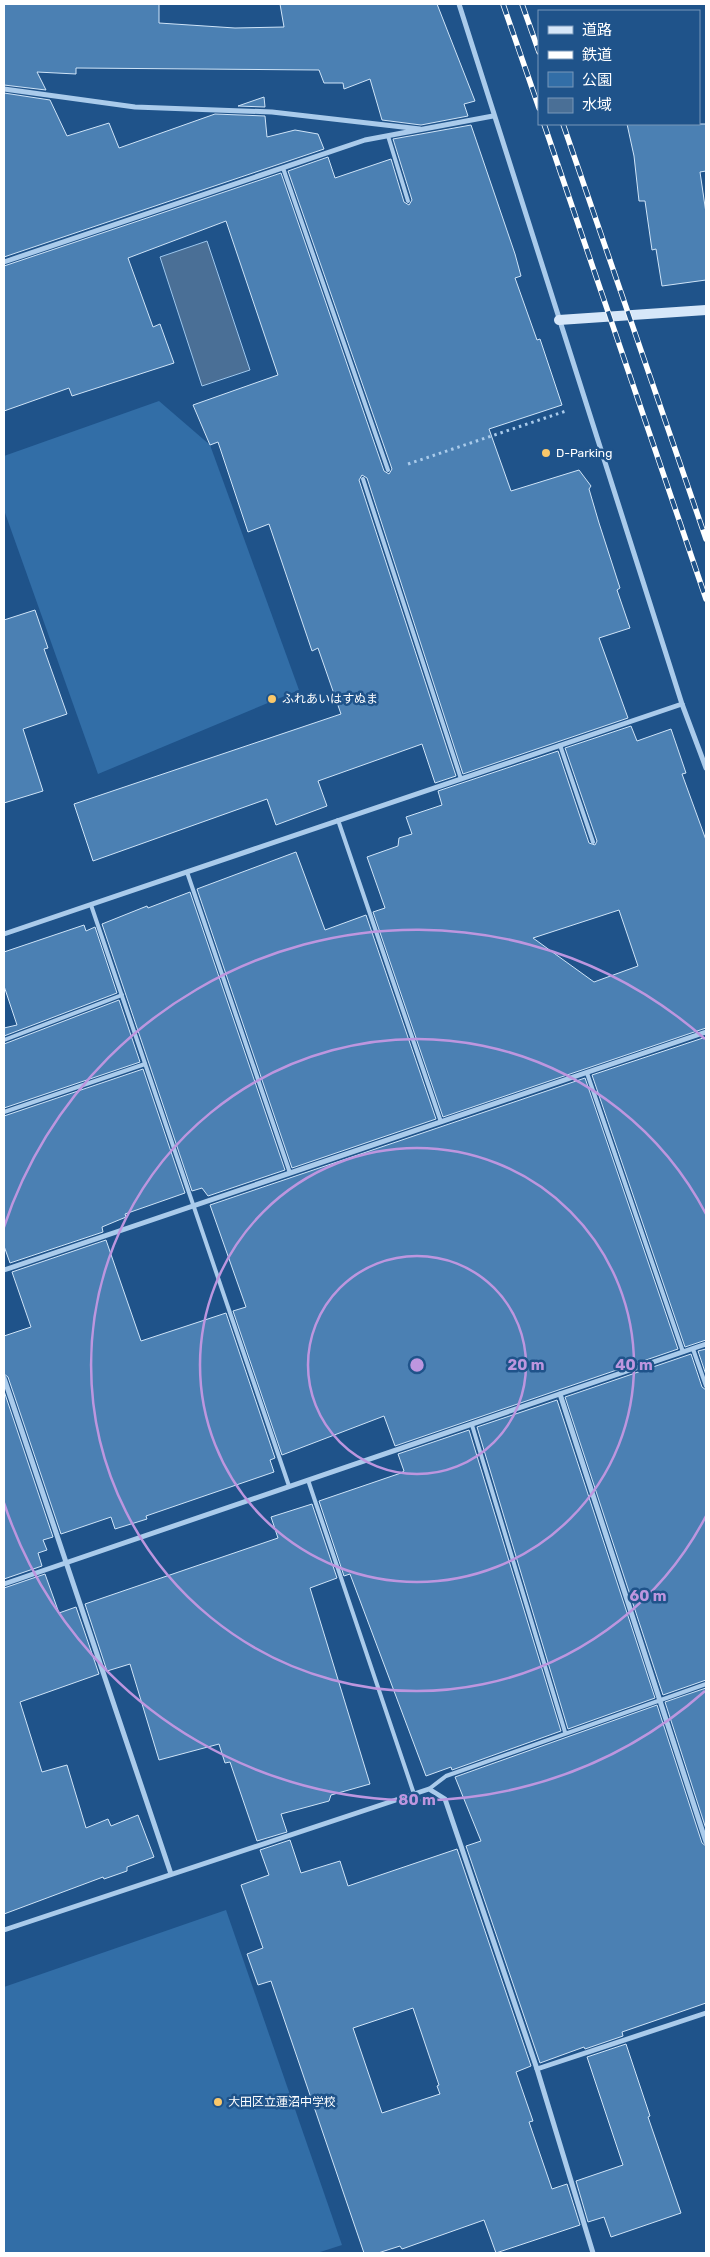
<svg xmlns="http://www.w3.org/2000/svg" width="710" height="2257" font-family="Rubik,'Noto Sans JP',sans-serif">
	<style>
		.green { fill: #326ea7 }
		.water { fill: #4a6f96; stroke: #9ec7ed }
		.building { fill: #4b80b3; stroke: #cfe4f8; fill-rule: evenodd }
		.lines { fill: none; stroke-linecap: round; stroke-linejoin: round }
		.path { stroke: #aacbeb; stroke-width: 3; stroke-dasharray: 2.5 4; stroke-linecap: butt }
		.lane { stroke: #aacbeb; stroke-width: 4 }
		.street { stroke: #aacbeb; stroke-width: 5 }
		.secondary { stroke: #d6e7f9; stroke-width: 10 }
		.rail-casing { stroke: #fff; stroke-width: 5.5 }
		.rail { stroke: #1f538a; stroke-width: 4; stroke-dasharray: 11; stroke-linecap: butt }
		.ring { fill: none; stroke: #bd96df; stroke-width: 2.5 }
		.poi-dot { fill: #fac86a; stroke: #1f538a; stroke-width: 2 }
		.labels { text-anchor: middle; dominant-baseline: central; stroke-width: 5; stroke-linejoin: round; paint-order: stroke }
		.poi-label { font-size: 12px; fill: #fff; stroke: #1f538a; text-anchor: start }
		.centre { fill: #bd96df; stroke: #1f538a; stroke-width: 2.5 }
		.ring-label { font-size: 15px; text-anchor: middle; font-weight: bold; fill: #bd96df; stroke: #1f538a; stroke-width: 5; stroke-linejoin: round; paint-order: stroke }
	</style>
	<rect width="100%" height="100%" fill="#1f538a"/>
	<g class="green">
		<path d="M159,401L210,445L299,690L98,774L4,510V456Z"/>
		<path d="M226,1910L342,2245L317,2253H4V1987Z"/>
	</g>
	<path class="water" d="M207,241L250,370L202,386L160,257Z"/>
	<g class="building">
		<path d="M4,4H159V23L235,28L284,27L280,4H437L475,101L464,104L468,116L421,125L382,120L370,79L344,89L343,83H324L319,70L76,68V74L37,72L46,90L4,85Z"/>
		<path d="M4,93L50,100L67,136L109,123L119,148L215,114L265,116L267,137L295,130L318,134L324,149L4,257Z"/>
		<path d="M264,97L265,107L238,106Z"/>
		<path d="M627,124H706V171L700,172L706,213V280L662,286L656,249L652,250L645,201H639L634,156Z"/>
		<path d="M471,125L515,254L521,276L515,278L537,340L540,339L562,405L489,429L511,491L579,470L591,486L589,489L599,523L620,588L617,590L630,628L599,638L628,718L463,774L367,478L362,475L359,480L456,776L435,783L422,744L318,781L327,806L276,825L267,799L93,861L74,804L341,714L318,648L312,651L269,524L248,532L218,442L210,445L193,405L278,375L226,221L128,258L153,327L160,324L174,363L72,396L69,388L4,411V266L281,173L384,471L389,474L392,469L288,171L328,157L335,178L391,159L404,202L409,205L412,200L393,139Z"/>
		<path d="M35,610L48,648L44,649L67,714L23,729L43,791L4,803V620Z"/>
		<path d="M631,726L637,741L671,729L686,773L682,774L706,840V1028L443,1117L373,912L385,908L367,857L398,846L399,838L412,834L406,817L442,805L438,791L558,751L589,843L595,845L597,841L565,748ZM619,910L638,966L594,982L533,938Z"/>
		<path d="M296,852L325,930L366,915L436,1119L292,1168L197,889Z"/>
		<path d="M190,892L285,1170L208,1196L202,1188L192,1191L102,924L147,906L148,908Z"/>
		<path d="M84,925L86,931L95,927L117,993L4,1036V1028L17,1025L4,986V952Z"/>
		<path d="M119,1000L140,1062L4,1108V1044Z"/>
		<path d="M706,1037V1340L685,1347L592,1075Z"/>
		<path d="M143,1069L185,1193L125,1214L126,1217L102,1227L103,1232L10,1263L4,1246V1116Z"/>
		<path d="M585,1078L678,1349L395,1446L384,1416L282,1455L233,1311L246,1307L210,1205Z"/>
		<path d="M106,1240L141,1341L226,1313L275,1458L270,1460L274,1472L146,1516L147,1519L115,1529L111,1517L61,1534L8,1377L4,1374V1336L31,1327L12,1272Z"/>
		<path d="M706,1349V1375L698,1351Z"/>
		<path d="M691,1354L702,1387L706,1390V1680L663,1695L565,1397Z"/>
		<path d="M4,1391L53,1537L43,1540L47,1550L38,1553L42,1566L4,1579Z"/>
		<path d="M557,1400L655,1698L568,1729L477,1427Z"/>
		<path d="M469,1430L561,1731L452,1770L451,1767L426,1776L350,1574L344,1576L319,1501L401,1473L404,1471L398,1454Z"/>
		<path d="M312,1504L337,1578L310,1588L370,1784L331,1795L329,1801L281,1814L287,1832L257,1841L230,1762L225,1763L219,1744L159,1760L130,1664L107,1671L85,1604L278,1538L271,1517Z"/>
		<path d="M45,1574L59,1613L76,1607L99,1674L20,1702L42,1772L67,1765L86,1828L108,1819L111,1826L138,1815L154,1857L127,1867V1871L104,1879L103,1877L4,1914V1588Z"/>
		<path d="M706,1688V1829L665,1702Z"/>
		<path d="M657,1705L702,1843L706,1846V2003L622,2032L623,2036L585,2049L584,2047L540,2063L466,1846L481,1841L455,1777Z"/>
		<path d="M290,1840L301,1873L340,1861L348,1886L457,1849L531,2066L516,2072L533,2121L529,2122L552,2189L567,2184L580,2225L496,2253L484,2220L402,2249L400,2246L378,2253H364L271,1981L258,1985L247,1954L263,1948L241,1885L269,1875L260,1850ZM413,2008L439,2085L437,2086L440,2094L382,2113L353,2028Z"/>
		<path d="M626,2044L650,2116L648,2117L681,2213L611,2237L604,2217L588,2222L576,2181L623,2165L587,2057Z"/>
	</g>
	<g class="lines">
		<path class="path" d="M408,464L566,411"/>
		<g class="lane">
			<path d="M388,136L408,201"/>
			<path d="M283,168L388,470"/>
			<path d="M363,479L461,779"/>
			<path d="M560,745L593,842"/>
			<path d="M338,820L441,1122"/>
			<path d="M187,872L290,1173"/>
			<path d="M91,905L289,1486"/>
			<path d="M4,1040L122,995"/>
			<path d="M587,1073L683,1352"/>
			<path d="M4,1112L145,1064"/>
			<path d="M693,1349L706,1386"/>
			<path d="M472,1425L565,1732"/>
			<path d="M308,1480L414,1794"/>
			<path d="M429,1789L446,1776L706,1684"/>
		</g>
		<g class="street">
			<path d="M459,4L682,704L706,768"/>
			<path d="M4,89L135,107L272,112L420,129"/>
			<path d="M4,262L365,140L493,116"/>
			<path d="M4,934L682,704"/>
			<path d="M4,1270L706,1032"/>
			<path d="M4,1378L171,1874"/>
			<path d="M560,1394L706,1842"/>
			<path d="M4,1584L706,1344"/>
			<path d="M4,1930L429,1789L445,1799L537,2069L593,2253"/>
			<path d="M537,2069L706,2013"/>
		</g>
		<path class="secondary" d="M559,320L706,310"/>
		<defs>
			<g id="rail">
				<path d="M503,4L539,108"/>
				<path d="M522,4L539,52"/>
				<path d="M544,124L706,599"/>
				<path d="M563,124L706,539"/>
			</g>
		</defs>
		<use href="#rail" class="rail-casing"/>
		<use href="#rail" class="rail"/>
	</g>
	<g class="ring">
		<circle cx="417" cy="1365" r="109"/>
		<circle cx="417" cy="1365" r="217"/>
		<path d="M706 1516A326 326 0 1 1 706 1214"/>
		<path d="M705 1691A435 435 0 0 1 4 1503M4 1227A435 435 0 0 1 705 1039"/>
	</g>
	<g class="poi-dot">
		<circle cx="546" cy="453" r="5"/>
		<circle cx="272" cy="699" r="5"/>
		<circle cx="218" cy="2102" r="5"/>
	</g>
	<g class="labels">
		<g class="poi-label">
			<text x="556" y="453">D-Parking</text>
			<text x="282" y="699">ふれあいはすぬま</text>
			<text x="228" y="2102">大田区立蓮沼中学校</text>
		</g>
	</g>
	<circle cx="417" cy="1365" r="8" class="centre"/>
	<g class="ring-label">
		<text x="526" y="1370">20 m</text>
		<text x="634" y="1370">40 m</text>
		<text x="648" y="1601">60 m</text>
		<text x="417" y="1805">80 m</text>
	</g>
	<rect width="710" height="2257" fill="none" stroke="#ffffff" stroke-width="10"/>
	<rect x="538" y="10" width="162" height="115" fill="#1f538a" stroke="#7998b9"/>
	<rect x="548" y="26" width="25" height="8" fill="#d6e7f9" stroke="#7998b9"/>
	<text x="582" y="35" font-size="15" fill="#ffffff">道路</text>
	<rect x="548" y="51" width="25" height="8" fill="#ffffff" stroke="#7998b9"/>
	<text x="582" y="60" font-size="15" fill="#ffffff">鉄道</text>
	<rect x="548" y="72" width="25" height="15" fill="#326ea7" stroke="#7998b9"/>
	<text x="582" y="85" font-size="15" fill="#ffffff">公園</text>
	<rect x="548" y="98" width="25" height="15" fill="#4a6f96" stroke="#7998b9"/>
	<text x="582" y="110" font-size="15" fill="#ffffff">水域</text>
</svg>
